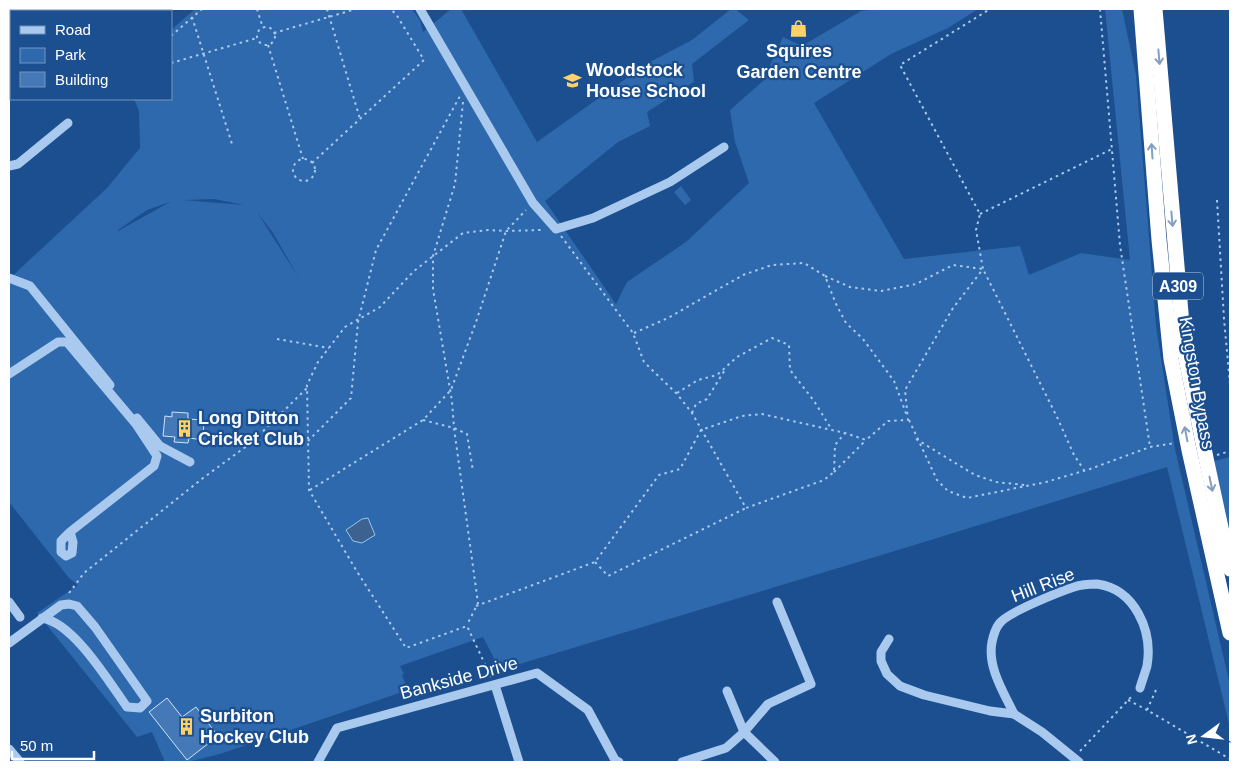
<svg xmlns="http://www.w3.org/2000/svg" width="1239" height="771" font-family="Helvetica,sans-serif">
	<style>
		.green { fill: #2e69ad; fill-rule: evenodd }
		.water { fill: #3c6290; stroke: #9cc4f0 }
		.building { fill: #4478b7; stroke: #cfe3fa }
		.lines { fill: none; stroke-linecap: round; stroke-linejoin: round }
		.path { stroke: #a9c9ee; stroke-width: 2; stroke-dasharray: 2.5 4; stroke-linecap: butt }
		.minor { stroke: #a9c9ee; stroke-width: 9 }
		.highway { stroke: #fff; stroke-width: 15 }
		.oneway { stroke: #829ec1 }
		.labels { text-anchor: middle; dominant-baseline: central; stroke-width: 4.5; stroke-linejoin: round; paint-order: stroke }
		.shield { fill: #1b4f8f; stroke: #bbcadd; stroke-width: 1 }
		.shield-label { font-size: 16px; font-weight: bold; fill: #fff }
		.poi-label { font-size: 18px; font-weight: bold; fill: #fff; stroke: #1b4f8f; text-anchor: start }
		.street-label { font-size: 18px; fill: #fff; stroke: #1b4f8f }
	</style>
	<rect width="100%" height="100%" fill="#1b4f8f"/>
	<g class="green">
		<path d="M195,9H412L420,20L423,32L451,9H461L537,142L648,63L692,40L731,9H735L749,20L692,64L694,82L647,112L650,126L618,142L545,201L616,304L627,282L686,242L749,183L735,142L730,110L763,81L783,37L802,46L861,11L878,9H978L948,28L891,54L814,103L904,259L1020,246L1029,275L1081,253L1130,260L1105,9H1122L1136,75L1156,326L1175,449L1230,685V728L1167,467L908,547L500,670L483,637L400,666L404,674L402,675L408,690L220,754L188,762H165L152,732L137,737L37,613L78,585L69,578L9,502V279L107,188L140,148L139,111L134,99H171V30ZM214,199L244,205L183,200H184ZM170,202L118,231V230L147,210ZM257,212L273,233L299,278Z"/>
		<path d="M681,186L691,200L685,205L674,192Z"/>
		<path d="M1230,457V532L1214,461Z"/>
	</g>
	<path class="water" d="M368,518L375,535L362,543L353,541L346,530L362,519Z"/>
	<g class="building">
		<path d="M172,412L188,413V419L204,420L203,440L189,438L188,443L174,442L175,437L163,436L165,416L172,417Z"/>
		<path d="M167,698L182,717L196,707L218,736L187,760L149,712Z"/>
	</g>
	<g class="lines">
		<g class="path">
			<path d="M257,9L263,28"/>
			<path d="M327,9L360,119"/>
			<path d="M1100,9L1120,245L1150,447"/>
			<path d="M192,17L232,144"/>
			<circle cx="266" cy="36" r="9"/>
			<path d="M274,33L356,9"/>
			<path d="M171,36L202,9"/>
			<path d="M268,45L303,159"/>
			<path d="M171,63L257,38"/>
			<path d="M463,102L455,184L433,256V289L452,401L454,428L478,603L467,625"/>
			<circle cx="304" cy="170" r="11"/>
			<path d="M312,163L424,60L396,14L390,9"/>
			<path d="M1217,200L1224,319L1230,384"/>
			<path d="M980,214L1112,149"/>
			<path d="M561,236L633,333L644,362L677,394L692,413L746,508L824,480L834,472L835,445L845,433"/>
			<path d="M825,276L850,287L881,291L916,284L953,265L983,269L1057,417L1074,455L1084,470"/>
			<path d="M634,333L668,318L743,275L772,265L804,263L825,276L836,304L846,323L863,339L894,381L907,416"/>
			<path d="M277,339L329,348"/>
			<path d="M677,393L698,380L717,375L737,357L772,338L789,345L790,370L814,401L832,430"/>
			<path d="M692,413L696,404L707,399L726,368"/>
			<path d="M423,420L454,428L467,434L473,471"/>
			<path d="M909,420L937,480L948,491L967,498L1046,482L1090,469L1150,447L1175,443"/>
			<path d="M916,439L975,475L996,482L1025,485"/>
			<path d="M308,441L351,398L358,322L376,250L460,96"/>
			<path d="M1217,455L1230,451"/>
			<path d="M834,472L866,440"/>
			<path d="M310,490L423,420L451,390L476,322L506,231L526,210"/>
			<path d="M595,562L608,576L746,508"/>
			<path d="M69,593L84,573L203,478L251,443L307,388"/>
			<path d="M476,606L595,562L659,475L680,469L701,430L742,416L762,414L845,433L866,440L888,421L908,420L905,390L953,308L983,269L976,230L980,214L900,65L990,9"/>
			<path d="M491,677L467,626L406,648L356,570L309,490L307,385L318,362L345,327L380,307L414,271L463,233L488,230L506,231L542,230"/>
			<path d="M1156,690L1147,710L1230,759"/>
			<path d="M1128,700L1147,710"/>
			<path d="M1080,751L1133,695"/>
		</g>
		<g class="minor">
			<path d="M420,9L533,203L556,229L593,218L670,182L724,147"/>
			<path d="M9,166L18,164L68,123"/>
			<path d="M9,278L30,286L110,385"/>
			<path d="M9,374L58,342H67L136,424L157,456L154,466L70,532L61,541V552L66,556L72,553L73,542L70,532"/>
			<path d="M137,418L160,446L190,462"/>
			<path d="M9,602L20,617"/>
			<path d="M889,639L881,652V661L887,674L900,686L924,695L990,711L1014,714L1042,732L1079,762"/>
			<path d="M9,643L61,605L69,604L77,606L95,627L147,701L140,708L127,707C109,682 74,623 42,618"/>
			<path d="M495,685L519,762"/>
			<path d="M727,691L744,732L775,762"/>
			<path d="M1014,714C1004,693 987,667 992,642C993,637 996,628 999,624C1006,613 1059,592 1074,587C1080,585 1090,584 1097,584C1135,589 1153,631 1147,666C1145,673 1142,681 1140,688"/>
			<path d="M9,749L20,762"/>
			<path d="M318,762L337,728L537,673L588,710L615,760L619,762"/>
			<path d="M682,762L726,748L744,732L768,704L811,684L777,602"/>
		</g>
		<g class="highway">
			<path d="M1141,9L1159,240L1171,359L1189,450L1230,633"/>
			<path d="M1155,9L1184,348L1206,458L1230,569"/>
		</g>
	</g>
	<defs><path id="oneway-shaft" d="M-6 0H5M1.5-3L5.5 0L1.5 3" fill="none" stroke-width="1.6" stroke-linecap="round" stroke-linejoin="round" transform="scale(1.25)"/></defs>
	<g class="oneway">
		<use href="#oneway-shaft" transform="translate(1159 57) rotate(85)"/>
		<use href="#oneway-shaft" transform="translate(1152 151) rotate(-94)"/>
		<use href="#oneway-shaft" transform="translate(1172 219) rotate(85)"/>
		<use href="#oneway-shaft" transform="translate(1186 434) rotate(-101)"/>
		<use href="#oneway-shaft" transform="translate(1211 484) rotate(78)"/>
	</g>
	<defs>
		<symbol id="shop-bare" viewBox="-9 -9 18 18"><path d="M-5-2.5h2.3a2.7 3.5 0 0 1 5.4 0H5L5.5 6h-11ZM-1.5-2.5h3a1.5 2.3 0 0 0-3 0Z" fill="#ffd166" stroke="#1b4f8f" stroke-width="2.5" paint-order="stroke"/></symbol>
		<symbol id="school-bare" viewBox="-9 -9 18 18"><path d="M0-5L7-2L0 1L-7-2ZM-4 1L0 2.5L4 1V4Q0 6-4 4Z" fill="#ffd166" stroke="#1b4f8f" stroke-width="2.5" paint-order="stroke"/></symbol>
		<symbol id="building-bare" viewBox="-9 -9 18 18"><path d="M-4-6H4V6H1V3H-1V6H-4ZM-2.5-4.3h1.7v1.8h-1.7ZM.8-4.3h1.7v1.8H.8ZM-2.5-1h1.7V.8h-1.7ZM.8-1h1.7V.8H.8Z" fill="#ffd166" stroke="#1b4f8f" stroke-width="2.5" paint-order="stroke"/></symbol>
	</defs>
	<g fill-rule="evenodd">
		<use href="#shop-bare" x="786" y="16" width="25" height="25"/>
		<use href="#school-bare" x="560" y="68" width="25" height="25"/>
		<use href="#building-bare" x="172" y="416" width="25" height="25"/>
		<use href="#building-bare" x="174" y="714" width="25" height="25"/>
	</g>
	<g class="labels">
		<rect class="shield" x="1153" y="272.5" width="50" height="27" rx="4"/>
		<g class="shield-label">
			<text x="1178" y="286">A309</text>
		</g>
		<g class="poi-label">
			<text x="799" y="51" text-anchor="middle">Squires<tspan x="799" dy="21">Garden Centre</tspan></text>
			<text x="586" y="70">Woodstock<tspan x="586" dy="21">House School</tspan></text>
			<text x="198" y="418">Long Ditton<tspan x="198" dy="21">Cricket Club</tspan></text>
			<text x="200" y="716">Surbiton<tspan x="200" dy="21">Hockey Club</tspan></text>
		</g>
		<g class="street-label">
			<text transform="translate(1197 383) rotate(80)">Kingston Bypass</text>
			<text transform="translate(1043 585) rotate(-21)">Hill Rise</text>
			<text transform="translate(459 678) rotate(-15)">Bankside Drive</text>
		</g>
	</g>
	<rect width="1239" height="771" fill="none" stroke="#ffffff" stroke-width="20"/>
	<rect x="10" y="10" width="162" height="90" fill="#1b4f8f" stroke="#7695bc"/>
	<rect x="20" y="26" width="25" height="8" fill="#a9c9ee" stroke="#7695bc"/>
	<text x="55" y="35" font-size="15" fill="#ffffff">Road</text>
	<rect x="20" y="48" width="25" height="15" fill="#2e69ad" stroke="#7695bc"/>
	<text x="55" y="60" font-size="15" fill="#ffffff">Park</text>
	<rect x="20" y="72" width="25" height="15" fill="#4478b7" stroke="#7695bc"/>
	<text x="55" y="85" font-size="15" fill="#ffffff">Building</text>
	<g transform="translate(1204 736) rotate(255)" stroke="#1b4f8f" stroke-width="4" paint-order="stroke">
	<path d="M0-4L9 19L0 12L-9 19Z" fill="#ffffff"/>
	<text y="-8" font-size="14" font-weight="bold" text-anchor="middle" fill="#ffffff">N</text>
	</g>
	<path d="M12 751v8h82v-8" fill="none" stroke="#ffffff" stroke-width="2.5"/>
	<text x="20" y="751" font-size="15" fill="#ffffff" stroke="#1b4f8f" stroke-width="4" paint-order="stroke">50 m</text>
</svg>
